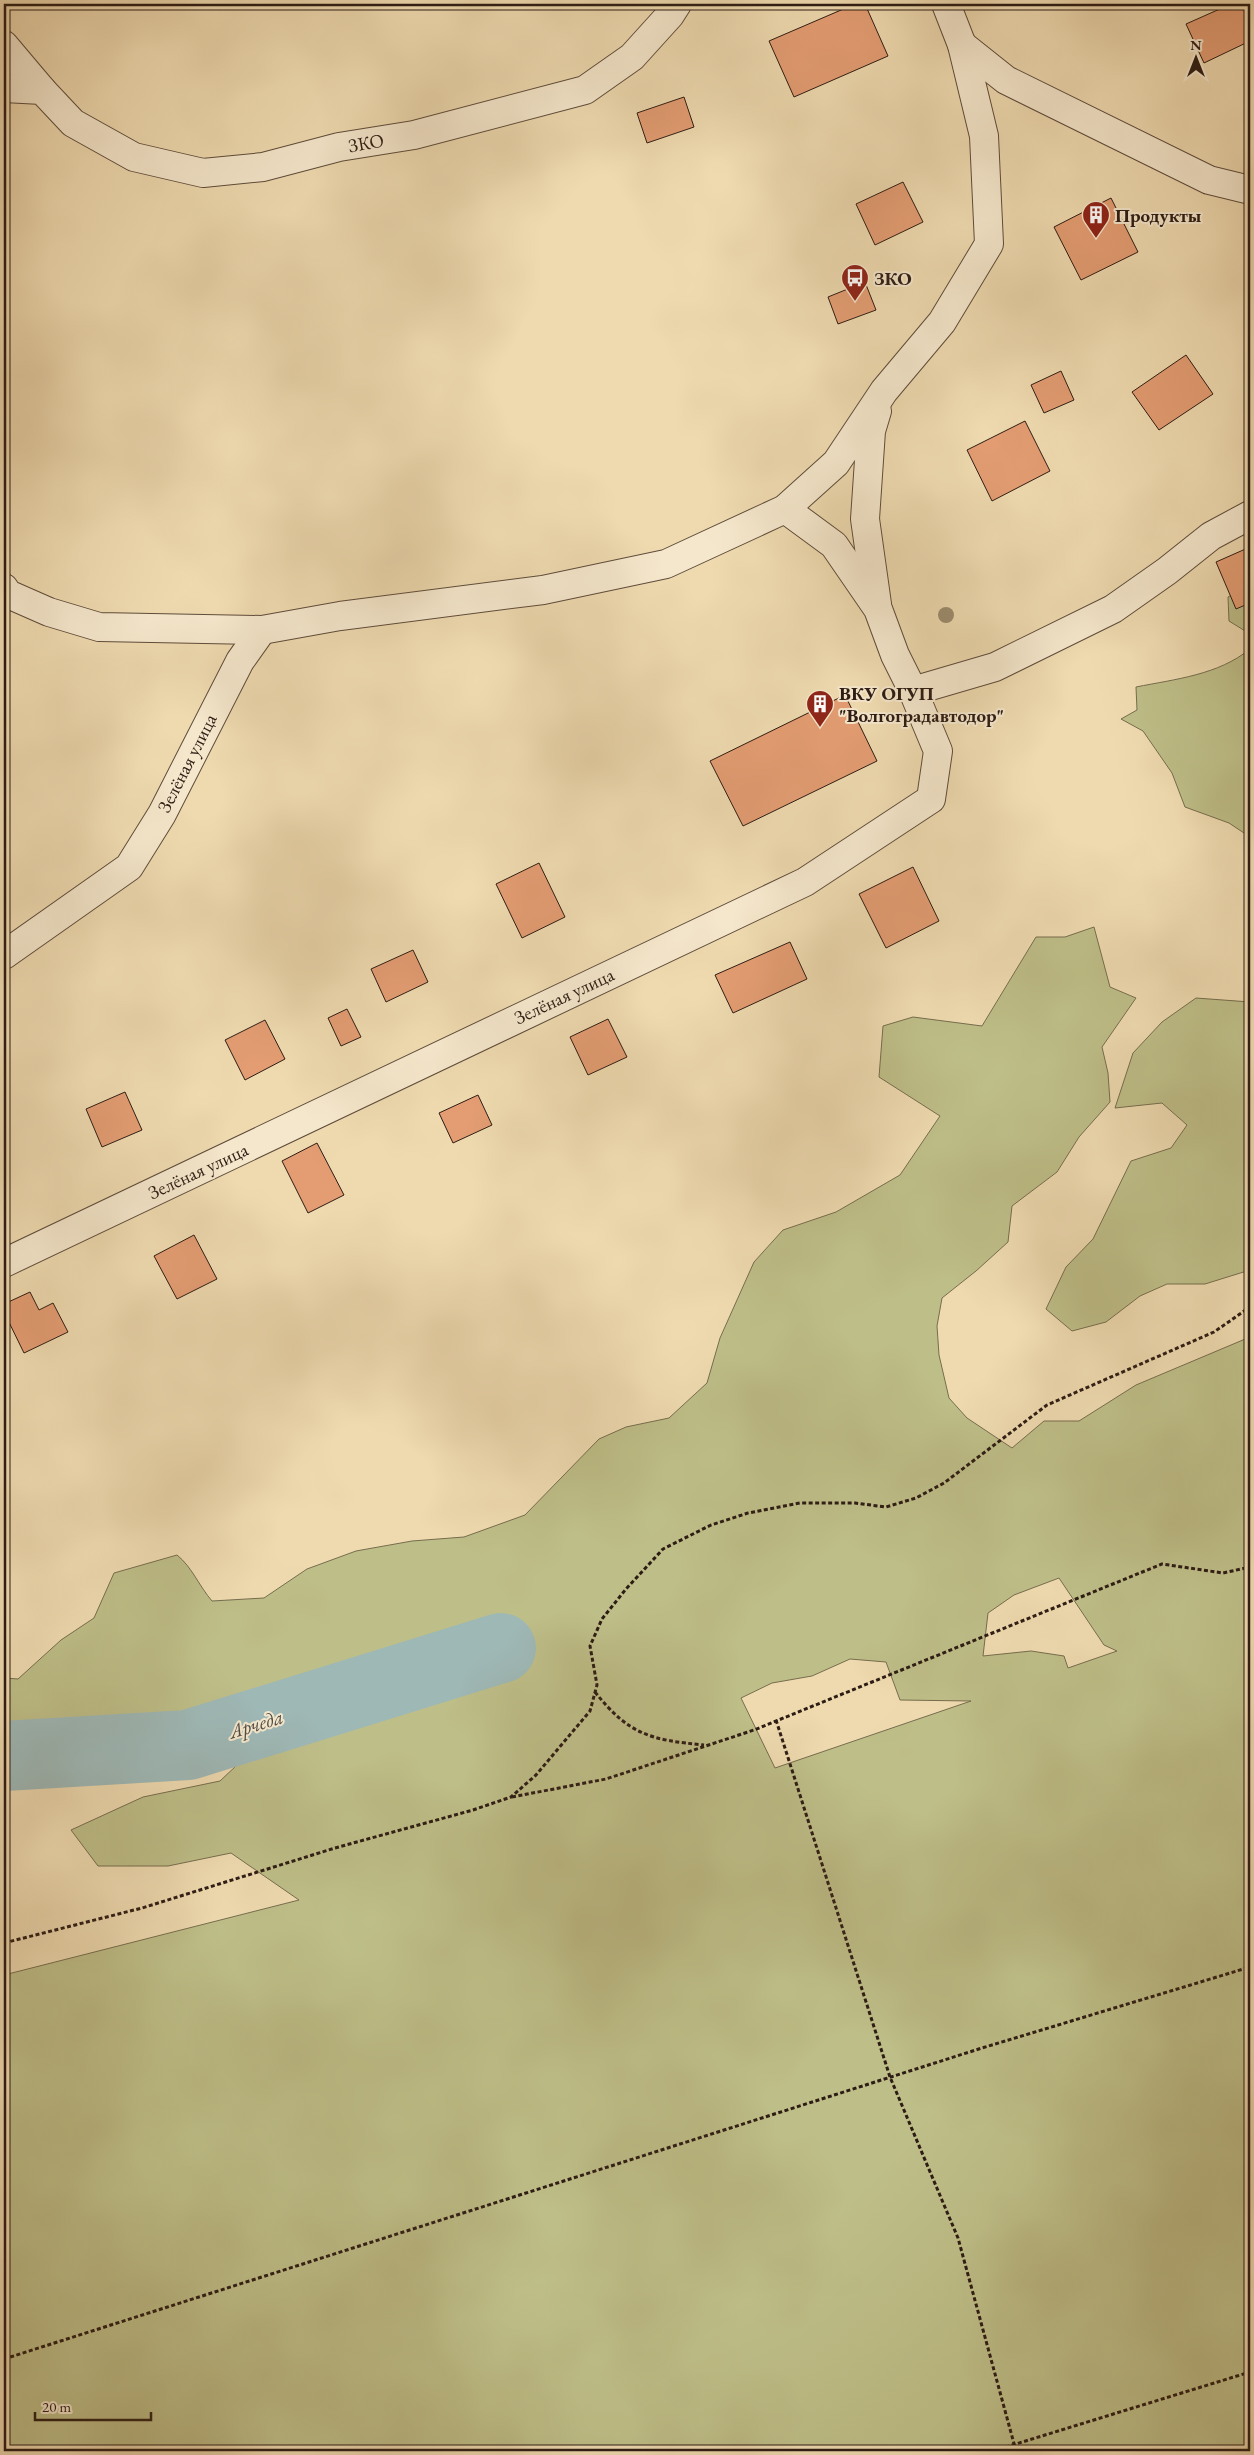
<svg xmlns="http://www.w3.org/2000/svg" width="1254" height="2455" font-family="'EB Garamond',serif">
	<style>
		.green { fill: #bebe88; stroke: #766d4e; fill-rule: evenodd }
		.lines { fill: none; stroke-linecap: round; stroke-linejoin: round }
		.river { stroke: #9eb8b6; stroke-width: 70 }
		.building { fill: #e49d73; stroke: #2d1c14 }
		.street-casing { stroke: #5e4c3b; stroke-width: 30 }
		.path { stroke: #2d1c14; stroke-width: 3; stroke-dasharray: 4 2.5; stroke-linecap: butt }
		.street { stroke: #f5e7cc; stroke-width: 28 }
		.tree { fill: #9c8c6d }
		.labels { text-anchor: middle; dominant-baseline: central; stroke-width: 4; stroke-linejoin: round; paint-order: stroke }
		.street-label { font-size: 19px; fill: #2d1c14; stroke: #f5e7cc }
		.poi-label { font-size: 19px; font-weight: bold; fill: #2d1c14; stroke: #f5e7cc; text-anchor: start }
		.water-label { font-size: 20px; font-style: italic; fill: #4f4b45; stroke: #f5e7cc }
	</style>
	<rect width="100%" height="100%" fill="#efdab0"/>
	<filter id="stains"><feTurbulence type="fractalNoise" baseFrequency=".004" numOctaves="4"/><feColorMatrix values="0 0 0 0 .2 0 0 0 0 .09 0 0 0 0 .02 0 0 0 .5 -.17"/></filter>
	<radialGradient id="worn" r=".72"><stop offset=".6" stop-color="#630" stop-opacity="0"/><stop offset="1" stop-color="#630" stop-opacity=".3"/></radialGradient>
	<g class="green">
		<path d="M1250,585V634L1229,621L1228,597Z"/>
		<path d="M1250,649V837L1229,823L1185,807L1172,773L1143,731L1121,719L1137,710L1136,687C1176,679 1218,675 1250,649Z"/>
		<path d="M1094,927L1110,987L1136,998L1102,1047L1108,1073L1110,1102L1079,1137L1057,1172L1012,1206L1008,1242L976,1271L942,1298L937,1326L939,1355L949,1398L967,1418L1012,1448L1044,1421H1079L1136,1385L1250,1337V2451H4V1975L299,1900L231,1853L168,1866H98L71,1830L143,1797L220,1781L255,1748L177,1763L116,1757L58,1739L4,1751V1678L18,1679L61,1640L94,1618L114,1573L177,1555C192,1567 199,1586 212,1601L264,1598L307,1569L356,1551L412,1541L464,1537L525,1515L599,1439L626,1427L669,1418L707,1383L720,1338L754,1262L783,1230L836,1212L900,1175L940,1116L879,1077L883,1026L913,1017L982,1026L1036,937H1065ZM1059,1578L1104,1645L1117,1651L1068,1668L1064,1656L1031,1651L983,1656L988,1613L1014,1595ZM850,1659L886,1662L900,1700L971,1701L775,1768L741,1698L772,1683L812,1676Z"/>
		<path d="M1196,998L1250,1002V1270L1205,1284H1167L1140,1296L1106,1322L1072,1331L1046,1309L1066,1267L1093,1239L1131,1161L1171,1148L1187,1125L1162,1103L1115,1108L1133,1053L1162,1022Z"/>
	</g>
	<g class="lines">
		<path class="river" d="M4,1756L188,1745L501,1648"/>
	</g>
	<g class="building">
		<path d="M855,4H865L888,56L794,97L769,41Z"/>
		<path d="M1231,4H1241L1250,24V41L1204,63L1186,24Z"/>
		<path d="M684,97L694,127L647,143L637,113Z"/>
		<path d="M903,182L923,222L875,245L856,204Z"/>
		<path d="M1111,198L1138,252L1081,280L1054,227Z"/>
		<path d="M865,282L876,310L838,324L828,297Z"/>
		<path d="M1186,355L1213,394L1159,430L1132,392Z"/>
		<path d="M1061,371L1074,400L1044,413L1031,385Z"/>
		<path d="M1025,421L1050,471L992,501L967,450Z"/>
		<path d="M1250,547V603L1236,609L1216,562Z"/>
		<path d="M845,695L877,761L743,826L710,761Z"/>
		<path d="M539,863L565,917L522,938L496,884Z"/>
		<path d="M913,867L939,921L886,948L859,894Z"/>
		<path d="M790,942L807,979L733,1013L715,975Z"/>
		<path d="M413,950L428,982L386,1002L371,969Z"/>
		<path d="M347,1009L361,1037L341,1046L328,1018Z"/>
		<path d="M608,1019L627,1057L588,1075L570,1037Z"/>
		<path d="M265,1020L285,1059L245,1080L225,1040Z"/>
		<path d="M125,1092L142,1130L102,1147L86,1109Z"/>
		<path d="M478,1095L492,1125L453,1143L439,1113Z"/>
		<path d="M317,1143L344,1195L308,1213L282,1161Z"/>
		<path d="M194,1235L217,1279L177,1299L154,1256Z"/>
		<path d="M30,1292L39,1310L53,1303L68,1332L24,1353L4,1312V1304Z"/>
	</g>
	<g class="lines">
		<defs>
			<g id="street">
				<path d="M4,45L42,90"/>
				<path d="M962,45L1006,80L1209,180L1250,190"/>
				<path d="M4,88L42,90L73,123L134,157L203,173L263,167L339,147L414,135L585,90L632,57L670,15L677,4"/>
				<path d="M877,411L871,431L865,519L877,604"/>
				<path d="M4,588L8,594L49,612L99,627L262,630L340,616L543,590L666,564L785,509L836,463L884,391L942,322L989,244L984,136L962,45L946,4"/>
				<path d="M913,691L995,667L1113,609L1167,571L1211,536L1250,515"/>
				<path d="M4,955L129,867L162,814L240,661L262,630"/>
				<path d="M4,1263L805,882L931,799L938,751L913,691L895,655L878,609L834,545L785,509"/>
			</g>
		</defs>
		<use href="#street" class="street-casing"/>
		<g class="path">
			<path d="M595,1692C629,1735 651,1740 704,1745"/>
			<path d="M776,1720L890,2077L958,2238L1016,2451"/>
			<path d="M512,1797L606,1779L754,1730L1162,1564L1223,1573L1250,1567"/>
			<path d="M4,1943L142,1908L335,1848L473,1810L511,1797L536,1775L590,1711L597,1685L590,1646L602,1619L626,1589L663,1549L711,1525L748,1513L800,1503H855L886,1507L916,1498L944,1483L1047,1405L1214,1332L1250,1307"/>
			<path d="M4,2359L982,2048L1250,1967"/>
			<path d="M993,2451L1250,2372"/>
		</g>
		<use href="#street" class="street"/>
	</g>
	<circle class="tree" cx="946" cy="615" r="8"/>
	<defs>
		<symbol id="building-pin" viewBox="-11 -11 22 30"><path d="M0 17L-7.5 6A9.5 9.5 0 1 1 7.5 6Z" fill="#8f2418" stroke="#f5e7cc"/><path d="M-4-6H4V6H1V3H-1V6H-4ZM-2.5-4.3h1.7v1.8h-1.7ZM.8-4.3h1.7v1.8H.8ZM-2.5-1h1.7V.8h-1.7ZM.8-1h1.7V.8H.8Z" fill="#fff"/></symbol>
		<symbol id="bus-pin" viewBox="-11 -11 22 30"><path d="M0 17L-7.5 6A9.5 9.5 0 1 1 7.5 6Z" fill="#8f2418" stroke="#f5e7cc"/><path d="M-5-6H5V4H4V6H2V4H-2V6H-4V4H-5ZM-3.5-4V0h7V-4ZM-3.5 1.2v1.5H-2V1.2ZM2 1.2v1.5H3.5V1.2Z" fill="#fff"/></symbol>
	</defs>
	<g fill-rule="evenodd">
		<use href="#building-pin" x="1080" y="199" width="32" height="43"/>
		<use href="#bus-pin" x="839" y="262" width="32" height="43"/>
		<use href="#building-pin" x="804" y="688" width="32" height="43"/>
	</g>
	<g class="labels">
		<g class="street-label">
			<text transform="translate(366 143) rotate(-10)">ЗКО</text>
			<text transform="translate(187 763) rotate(-63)">Зелёная улица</text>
			<text transform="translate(564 996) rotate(-25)">Зелёная улица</text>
			<text transform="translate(198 1171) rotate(-25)">Зелёная улица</text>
		</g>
		<g class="poi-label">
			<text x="1115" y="215">Продукты</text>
			<text x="874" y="278">ЗКО</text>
			<text x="839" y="693">ВКУ ОГУП<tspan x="839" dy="22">"Волгоградавтодор"</tspan></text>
		</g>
		<g class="water-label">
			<text transform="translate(256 1724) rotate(-17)">Арчеда</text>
		</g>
	</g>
	<rect width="1254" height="2455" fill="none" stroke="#efdab0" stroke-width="20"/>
	<rect x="5" y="5" width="1244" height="2445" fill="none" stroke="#2d1c14" stroke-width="2.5"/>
	<rect x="10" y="10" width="1234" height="2435" fill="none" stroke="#2d1c14"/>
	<g transform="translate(1196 58)" stroke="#f5e7cc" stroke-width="4" paint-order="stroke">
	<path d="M0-4L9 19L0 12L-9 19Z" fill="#2d1c14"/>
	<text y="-8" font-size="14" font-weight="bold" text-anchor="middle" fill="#2d1c14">N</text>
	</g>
	<path d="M35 2412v8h116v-8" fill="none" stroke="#2d1c14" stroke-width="2.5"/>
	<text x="42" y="2412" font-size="15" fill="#2d1c14" stroke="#f5e7cc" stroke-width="4" paint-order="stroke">20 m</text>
	<rect width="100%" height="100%" filter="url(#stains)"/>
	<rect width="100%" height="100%" fill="url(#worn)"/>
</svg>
